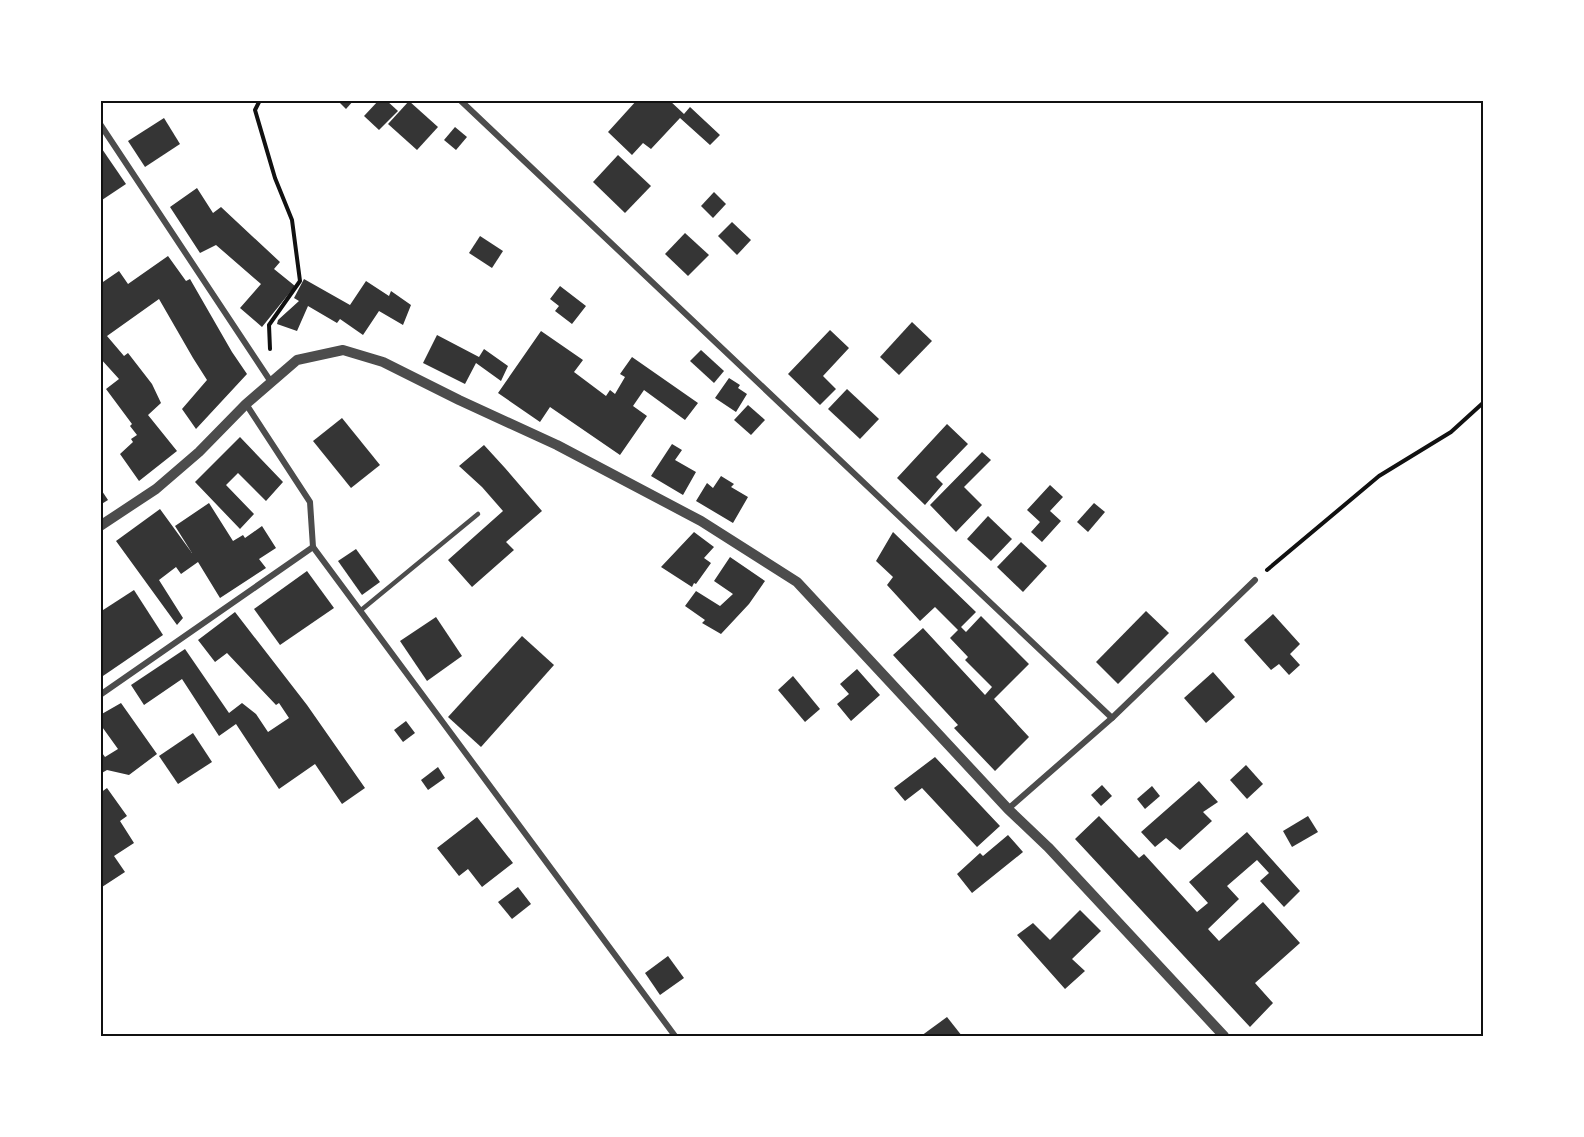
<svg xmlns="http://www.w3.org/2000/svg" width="1584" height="1137" font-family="'Alegreya Sans',sans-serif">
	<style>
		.building { fill: #353535 }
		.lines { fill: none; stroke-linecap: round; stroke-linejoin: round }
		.path { stroke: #111; stroke-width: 4 }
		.service { stroke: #4c4c4c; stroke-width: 4.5 }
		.minor { stroke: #4c4c4c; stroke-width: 6 }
		.tertiary { stroke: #4c4c4c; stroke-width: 10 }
		.neatline { fill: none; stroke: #111; stroke-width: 2 }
	</style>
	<rect width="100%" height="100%" fill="#fff"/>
	<g class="building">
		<path d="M337,100H354L346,109Z"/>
		<path d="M379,100H386L398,111L379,130L364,116Z"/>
		<path d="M637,100H669L684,114L690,107L720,135L710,145L680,118L651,149L643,143L632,155L608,132Z"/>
		<path d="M409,101L438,127L417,150L388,124Z"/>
		<path d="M164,118L180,144L145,167L128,141Z"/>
		<path d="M455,127L467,137L456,150L444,140Z"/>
		<path d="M100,146L126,184L102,200L100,198Z"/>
		<path d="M618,155L651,186L625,213L593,182Z"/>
		<path d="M197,188L213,213L221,207L280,262L274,269L295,286L262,327L240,308L261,284L216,245L200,253L170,207Z"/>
		<path d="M714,192L726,204L713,218L701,206Z"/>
		<path d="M732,222L751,240L737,255L718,236Z"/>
		<path d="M685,233L709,255L688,276L665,254Z"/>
		<path d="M480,236L503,251L492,268L469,253Z"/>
		<path d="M168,256L186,281L190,279L232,352L247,374L196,429L182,409L207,380L193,358L159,299L107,336L124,356L128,353L152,384L161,403L148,415L177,451L139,481L120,454L133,442L131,439L137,435L130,426L132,424L106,389L119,379L100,358V284L119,271L128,284Z"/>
		<path d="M304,279L350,305L366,281L389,296L391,291L411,305L403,325L379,311L363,335L340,319L337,323L308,306L297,331L277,324L278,320L299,301L294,298Z"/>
		<path d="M560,286L586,306L572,324L555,311L559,306L550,299Z"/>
		<path d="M912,322L932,341L899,375L880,357Z"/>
		<path d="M830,330L849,348L823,376L836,389L820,405L788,374Z"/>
		<path d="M541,331L583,360L574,372L606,396L610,390L615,394L625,377L620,374L632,357L698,403L685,420L644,390L633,406L647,416L620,455L550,407L540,422L498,393Z"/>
		<path d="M437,335L479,357L484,349L508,366L501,381L476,363L465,384L423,363Z"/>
		<path d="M701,350L724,371L714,383L690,361Z"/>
		<path d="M729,378L740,385L738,388L747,394L736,412L715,398Z"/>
		<path d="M847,389L879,419L860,439L828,409Z"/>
		<path d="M748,405L765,420L751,435L734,420Z"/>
		<path d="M342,418L380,465L351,488L313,441Z"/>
		<path d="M947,424L968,444L936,477L943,484L925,505L897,478Z"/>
		<path d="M240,437L283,482L266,501L238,473L226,485L254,514L240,529L195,482Z"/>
		<path d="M672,444L682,450L675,460L696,472L683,495L651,476Z"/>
		<path d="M484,445L505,468L542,511L506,542L514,550L472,587L448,560L503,511L482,487L459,466Z"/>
		<path d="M982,452L991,460L964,487L982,505L956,532L930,505Z"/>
		<path d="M721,476L734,484L731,487L748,497L733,523L696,501L707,483L713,488Z"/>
		<path d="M1050,485L1063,497L1050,511L1061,521L1042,542L1031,532L1040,522L1027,510Z"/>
		<path d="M100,488L108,500L100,505Z"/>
		<path d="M209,503L233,541L243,535L245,538L262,526L276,548L259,559L266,568L220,598L198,562L181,574L176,567L159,580L183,618L177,625L116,541L160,509L192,553L175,526Z"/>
		<path d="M1094,503L1105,512L1088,532L1077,522Z"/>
		<path d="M988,516L1012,539L991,561L967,539Z"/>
		<path d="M694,532L714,547L704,558L711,563L696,584L694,583L692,587L661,567Z"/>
		<path d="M893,532L976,612L961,627L966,632L981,616L1029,664L994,699L1029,737L995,771L954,728L958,725L893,655L923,628L985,695L992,687L965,660L968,657L950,638L958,630L935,607L920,621L887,585L893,577L876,561Z"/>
		<path d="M1021,542L1047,566L1023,592L997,567Z"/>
		<path d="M356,549L380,582L362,595L338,561Z"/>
		<path d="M730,557L765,581L749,604L721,634L702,623L705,620L685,606L696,591L720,606L733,594L714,581Z"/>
		<path d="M307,571L334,608L280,645L254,609Z"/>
		<path d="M134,590L163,635L100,678V612Z"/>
		<path d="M1146,611L1169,633L1118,684L1096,662Z"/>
		<path d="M235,612L307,705L365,788L342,804L315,764L279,789L236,724L219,736L182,679L144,705L131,685L185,649L229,713L242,703L256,714L268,732L289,718L279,703L276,705L227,653L215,662L198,640Z"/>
		<path d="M1273,614L1300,644L1290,654L1300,665L1289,675L1279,664L1271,670L1244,640Z"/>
		<path d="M436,617L462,656L427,681L400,641Z"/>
		<path d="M522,636L554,665L481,747L448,717Z"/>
		<path d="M857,669L880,695L851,721L837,704L849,694L840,684Z"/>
		<path d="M1213,672L1235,697L1206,723L1184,698Z"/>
		<path d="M793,676L820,709L805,722L778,690Z"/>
		<path d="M121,703L157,754L129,775L107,770L100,774V750L105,757L118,749L100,724V715Z"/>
		<path d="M406,721L415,733L403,742L394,730Z"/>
		<path d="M193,733L212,762L178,784L159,756Z"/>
		<path d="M935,757L1000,826L977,847L922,788L905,801L894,788Z"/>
		<path d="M1246,765L1263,784L1247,799L1230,780Z"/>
		<path d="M438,767L445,778L428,790L421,780Z"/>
		<path d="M1199,781L1218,802L1203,812L1212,821L1180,850L1166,838L1155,847L1141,832Z"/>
		<path d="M1102,785L1112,796L1101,806L1091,795Z"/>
		<path d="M1152,786L1160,796L1145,809L1137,799Z"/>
		<path d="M107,788L127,816L120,821L134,843L114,856L125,872L102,887L100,884V793Z"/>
		<path d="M1099,816L1139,858L1144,854L1197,912L1208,903L1189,882L1247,832L1300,891L1284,907L1260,881L1269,873L1257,860L1227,886L1239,899L1208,929L1219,941L1263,902L1300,943L1255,983L1273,1003L1250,1027L1075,839Z"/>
		<path d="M1308,816L1318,832L1292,847L1283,831Z"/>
		<path d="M477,817L513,863L482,887L468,869L459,876L437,848Z"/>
		<path d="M1008,835L1023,852L972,893L957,874L980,853L983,856Z"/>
		<path d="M518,887L531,904L512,919L498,902Z"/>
		<path d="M1080,910L1101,931L1072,959L1085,971L1065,989L1017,935L1033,923L1050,940Z"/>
		<path d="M668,956L684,978L660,995L645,973Z"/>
		<path d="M947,1017L962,1036H921Z"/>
	</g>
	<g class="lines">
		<g class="path">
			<path d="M260,100L255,110L275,178L292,220L300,281L269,325L270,349"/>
			<path d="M1267,570L1379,476L1451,432L1484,402"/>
		</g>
		<path class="service" d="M360,611L478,514"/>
		<g class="minor">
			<path d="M460,100L1112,718"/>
			<path d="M100,124L271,382"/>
			<path d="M246,404L310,502L313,547L675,1036"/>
			<path d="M100,695L313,547"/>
			<path d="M1008,809L1112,718L1255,580"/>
		</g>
		<path class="tertiary" d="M100,526L156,489L199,452L246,404L297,360L343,350L383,362L459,400L557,445L701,521L797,582L1008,809L1048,847L1224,1036"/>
	</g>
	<rect width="1584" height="1137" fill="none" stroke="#ffffff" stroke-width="204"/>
	<rect x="102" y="102" width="1380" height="933" class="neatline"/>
</svg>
